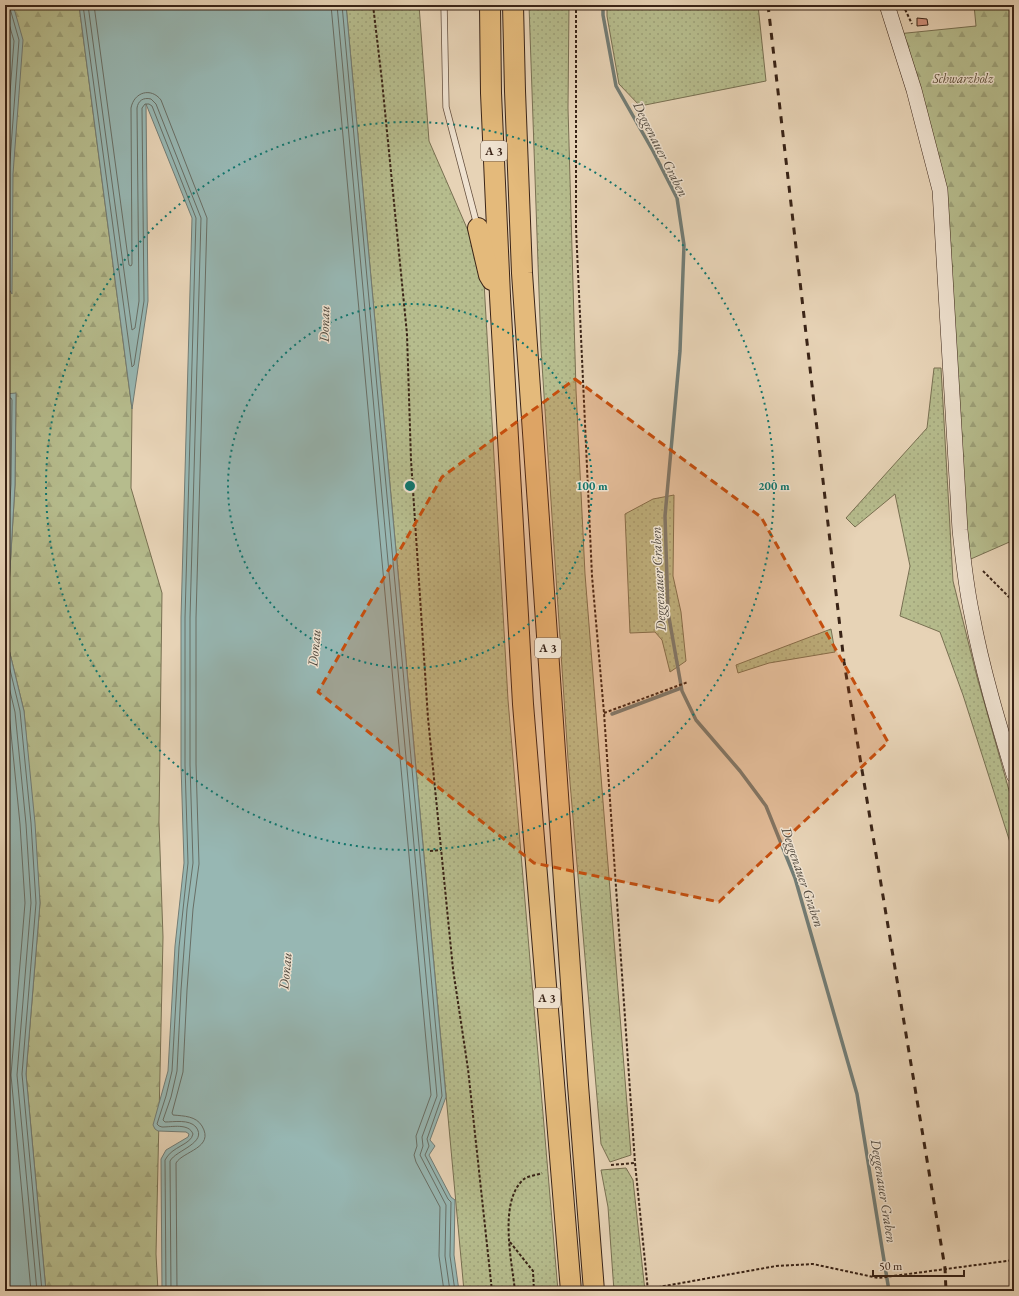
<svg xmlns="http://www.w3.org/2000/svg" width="1019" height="1296" font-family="'EB Garamond',serif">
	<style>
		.grass { fill: url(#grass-dots); stroke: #787052 }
		.forest { fill: url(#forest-firs); stroke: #787052 }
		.water { fill: #97b7b3; stroke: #727c75 }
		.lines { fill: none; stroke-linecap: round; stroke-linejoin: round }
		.shore { stroke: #686e65; stroke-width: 1 }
		.stream { stroke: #727c75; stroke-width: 3.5 }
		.building { fill: #d1907b; stroke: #3a2417 }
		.service-casing { stroke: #65503f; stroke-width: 7 }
		.secondary-casing { stroke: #3a2417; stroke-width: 16 }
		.motorway-casing { stroke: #3a2417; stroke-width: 22 }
		.path { stroke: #3a2417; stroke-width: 2; stroke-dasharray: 3 2; stroke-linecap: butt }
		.service { stroke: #efe2d0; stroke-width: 5.5 }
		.secondary { stroke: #efe2d0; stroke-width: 15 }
		.motorway { stroke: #e4ba7b; stroke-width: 20 }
		.rail { stroke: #3a2417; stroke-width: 3; stroke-dasharray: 7 7; stroke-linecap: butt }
		.marked { fill: #c54e0e; fill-opacity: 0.2; stroke: #c54e0e; stroke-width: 3; stroke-dasharray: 8 5; stroke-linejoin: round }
		.ring { fill: none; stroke: #0f766e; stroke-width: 2; stroke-dasharray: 2 4 }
		.labels { text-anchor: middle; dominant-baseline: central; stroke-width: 3; stroke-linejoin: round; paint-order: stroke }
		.shield { fill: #efe2d0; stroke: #705d4e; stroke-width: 1 }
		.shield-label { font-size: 12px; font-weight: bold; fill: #3a2417 }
		.park-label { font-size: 13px; font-style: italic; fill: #594a34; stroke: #efe2d0 }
		.water-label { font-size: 14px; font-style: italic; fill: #51493e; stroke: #efe2d0 }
		.centre { fill: #0f766e; stroke: #efe2d0; stroke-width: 2 }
		.ring-label { font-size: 12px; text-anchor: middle; font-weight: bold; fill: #0f766e; stroke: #efe2d0; stroke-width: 3; stroke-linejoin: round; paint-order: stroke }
	</style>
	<defs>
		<pattern id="grass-dots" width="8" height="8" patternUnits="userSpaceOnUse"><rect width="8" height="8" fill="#b6bc8d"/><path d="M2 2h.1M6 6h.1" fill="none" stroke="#9da179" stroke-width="1.8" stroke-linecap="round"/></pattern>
		<pattern id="forest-firs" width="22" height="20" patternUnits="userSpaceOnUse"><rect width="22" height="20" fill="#b6bc8d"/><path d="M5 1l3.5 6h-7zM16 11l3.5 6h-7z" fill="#9da179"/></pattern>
	</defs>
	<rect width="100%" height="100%" fill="#e7d3b6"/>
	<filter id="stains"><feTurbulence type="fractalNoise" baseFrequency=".005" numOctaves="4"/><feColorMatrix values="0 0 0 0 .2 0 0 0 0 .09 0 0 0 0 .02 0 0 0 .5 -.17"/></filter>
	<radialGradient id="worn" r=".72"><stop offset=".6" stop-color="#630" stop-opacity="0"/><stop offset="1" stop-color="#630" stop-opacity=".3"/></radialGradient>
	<g class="grass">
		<path d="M346,5H419L429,141L483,265L508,700L558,1291H464Z"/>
		<path d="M529,5H569L568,108L576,390L585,574L631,1155L610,1162L601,1144L568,759L541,349Z"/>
		<path d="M607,5H758L766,81L640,106L619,84L607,16Z"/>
		<path d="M934,368H941L953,581L977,677L1014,808V855L963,695L940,632L900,616L910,566L895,494L855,527L846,518L927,428Z"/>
		<path d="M674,495L673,576L681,612L686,661L670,672L662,640L655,632L630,633L625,514L653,499Z"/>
		<path d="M831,629L835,652L769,663L738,673L736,665Z"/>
		<path d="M626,1168L633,1180L645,1291H614L608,1207L601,1170Z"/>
	</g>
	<g class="forest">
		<path d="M5,5H79L132,409L131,488L162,593L159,822L163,937L156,1254L158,1291H46L26,1074L40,903L24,711L6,637L15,485L16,394H5Z"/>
		<path d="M974,5H1014V540L964,562L940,188L897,34L976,26Z"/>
	</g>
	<g class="water">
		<path d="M5,5H13L23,40L13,174L12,294L5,283Z"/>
		<path d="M79,5H346L446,1097L430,1140L435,1146L429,1155L451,1197L455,1200L454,1255L459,1291H162L161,1159L166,1150L188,1137L189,1134L186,1132L158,1131L155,1129L153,1125L168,1071L175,946L184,863L181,765V618L192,218L146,104L148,301L132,409Z"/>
		<path d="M16,393L15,485L6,637L24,711L35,823L40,903L26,1074L46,1291H7L5,1283V394Z"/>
	</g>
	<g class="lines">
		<g class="shore">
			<path d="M83,5L132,367L134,365L144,301L142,108L145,104H149L152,106L196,218L185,618V765L188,863L179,947L172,1071L166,1096L157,1124L159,1126L162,1127C172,1127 189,1123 193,1134C191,1145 172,1146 165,1160L166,1291"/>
			<path d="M88,5L132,330L135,328L139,301L137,108C138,101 143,97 151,99L156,104L201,218L190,618V765L193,863L187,909L181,990L177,1071L171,1097L163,1120L165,1122C174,1122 189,1119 196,1127C208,1143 176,1150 170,1161L171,1291"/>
			<path d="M94,5L129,265L131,266L132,264L131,108C134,92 151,87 161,100L207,218L196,618V764L199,864L193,909L187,990L183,1072L172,1113L173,1115C184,1116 196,1116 202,1126C215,1148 183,1151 176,1163L177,1291"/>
			<path d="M331,5L431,1095L416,1136L417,1146L414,1155L416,1162L440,1207L439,1256L444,1291"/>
			<path d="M337,5L437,1096L422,1137L423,1146L420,1155L446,1205L445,1256L450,1291"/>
			<path d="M342,5L442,1096L427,1139L429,1146L425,1155L448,1199L451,1202L450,1256L455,1291"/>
			<path d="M5,10L14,41L5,158"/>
			<path d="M5,31L8,42L5,82"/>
			<path d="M5,281L8,279L9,174L19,40L9,5"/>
			<path d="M5,398H11L12,400L11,484L5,589"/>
			<path d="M5,403L7,405L5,505"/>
			<path d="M5,649L20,711L31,823L36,903L22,1074L42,1291"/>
			<path d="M5,670L15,712L26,824L31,903L17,1075L37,1291"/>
			<path d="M5,695L9,713L20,824L25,903L11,1075L31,1291"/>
		</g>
		<g class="stream">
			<path d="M603,5V15L616,86L653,151L677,198L684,245L680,351L665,516L668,612L682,691L696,720L740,771L766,806L795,878L857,1094L889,1291"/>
			<path d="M5,391L7,394"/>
			<path d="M612,714L681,688"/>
		</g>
	</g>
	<path class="building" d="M917,18L927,19L928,25L917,26Z"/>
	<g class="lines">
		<defs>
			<path id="service" d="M444,5L446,107L477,225"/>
			<path id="secondary" d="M887,5L914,90L940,190L960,530C963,559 966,587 972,615C982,669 998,722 1014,775"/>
			<g id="motorway">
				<path d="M490,5L491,93L500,296L523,704L571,1291"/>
				<path d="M513,5L515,91L522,273L578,1085L594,1291"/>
				<path d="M478,228L489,275L492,280"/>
			</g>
		</defs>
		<use href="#service" class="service-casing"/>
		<use href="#secondary" class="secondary-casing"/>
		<use href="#motorway" class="motorway-casing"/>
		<g class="path">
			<path d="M373,5L382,81L407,334L411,460L428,718L453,969L468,1069L492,1291"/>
			<path d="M576,5V228L592,576L604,713L635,1163L648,1291"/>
			<path d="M903,5L912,24"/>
			<path d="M983,571L1014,602"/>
			<path d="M604,713L688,682"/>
			<path d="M430,851L441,850"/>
			<path d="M611,1165L635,1163"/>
			<path d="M510,1242L533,1271L534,1291"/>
			<path d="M648,1289L776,1266L813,1264L878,1278L1014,1260"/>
			<path d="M515,1291C512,1262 498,1201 524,1179C528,1176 537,1175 542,1173"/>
		</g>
		<use href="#service" class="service"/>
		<use href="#secondary" class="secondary"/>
		<use href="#motorway" class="motorway"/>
		<path class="rail" d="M768,5L844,662L945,1268L946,1291"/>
	</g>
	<path class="marked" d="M575,379L761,517L888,742L719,902L534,863L318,692L442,477Z"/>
	<g class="ring">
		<circle cx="410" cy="486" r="182"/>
		<circle cx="410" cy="486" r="364"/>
	</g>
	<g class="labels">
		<g class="shield">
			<rect x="481" y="141" width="26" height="20" rx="3"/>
			<rect x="535" y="638" width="26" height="20" rx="3"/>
			<rect x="534" y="988" width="26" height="20" rx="3"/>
		</g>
		<g class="shield-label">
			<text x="494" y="151">A 3</text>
			<text x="548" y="648">A 3</text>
			<text x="547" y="998">A 3</text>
		</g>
		<g class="park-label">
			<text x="963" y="78">Schwarzholz</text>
		</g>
		<g class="water-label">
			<text transform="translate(661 149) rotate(63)">Deggenauer Graben</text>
			<text transform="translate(324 324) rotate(-89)">Donau</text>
			<text transform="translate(658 579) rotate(-93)">Deggenauer Graben</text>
			<text transform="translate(314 648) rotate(-85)">Donau</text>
			<text transform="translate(803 877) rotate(71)">Deggenauer Graben</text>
			<text transform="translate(285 971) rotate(-85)">Donau</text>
			<text transform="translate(884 1191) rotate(81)">Deggenauer Graben</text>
		</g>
	</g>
	<circle cx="410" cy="486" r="6" class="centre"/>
	<g class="ring-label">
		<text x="592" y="490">100 m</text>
		<text x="774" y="490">200 m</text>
	</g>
	<rect width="1019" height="1296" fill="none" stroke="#e7d3b6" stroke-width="20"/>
	<rect x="6" y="6" width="1007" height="1284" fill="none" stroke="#3a2417" stroke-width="2"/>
	<rect x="10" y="10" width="999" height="1276" fill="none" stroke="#3a2417"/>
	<path d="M873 1270v6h91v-6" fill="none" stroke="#3a2417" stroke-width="2"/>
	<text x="879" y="1270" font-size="12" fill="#3a2417" stroke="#efe2d0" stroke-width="3" paint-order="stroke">50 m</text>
	<rect width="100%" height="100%" filter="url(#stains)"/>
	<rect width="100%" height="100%" fill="url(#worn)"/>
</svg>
